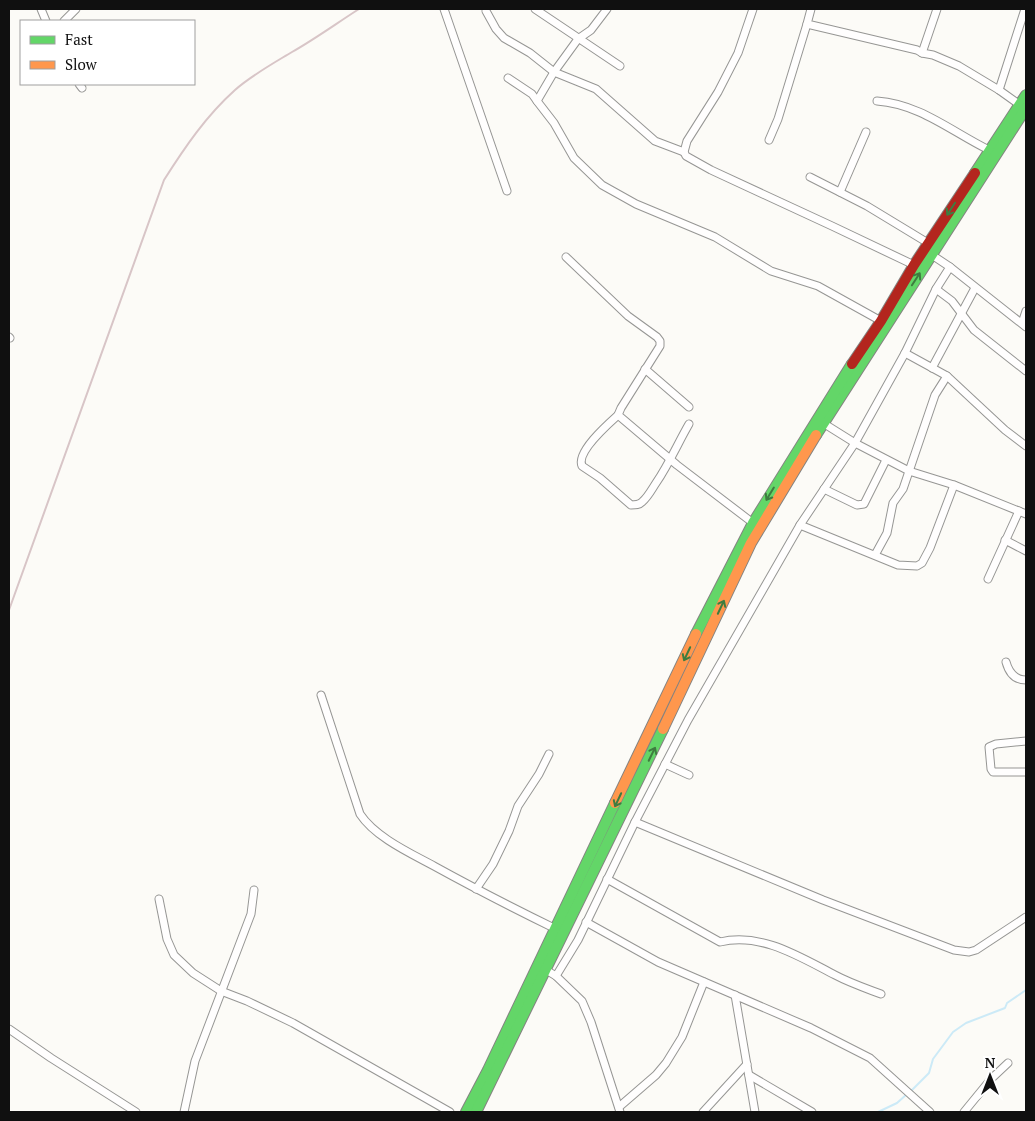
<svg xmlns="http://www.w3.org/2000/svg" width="1035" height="1121" font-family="'PT Serif',serif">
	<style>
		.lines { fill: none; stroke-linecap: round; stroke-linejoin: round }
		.stream { stroke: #cceaf7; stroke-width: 2 }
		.street-casing { stroke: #969694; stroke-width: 9 }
		.fast-casing { stroke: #848381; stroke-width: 12 }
		.slow-casing { stroke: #848381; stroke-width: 12 }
		.jam-casing { stroke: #848381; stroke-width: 12 }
		.street { stroke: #fffefe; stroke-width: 7 }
		.fast { stroke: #63d668; stroke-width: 10 }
		.slow { stroke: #ff974d; stroke-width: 10 }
		.jam { stroke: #b3261e; stroke-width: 10 }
		.rail { stroke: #d8c5c7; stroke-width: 2 }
		.oneway { stroke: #3e7d40 }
	</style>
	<rect width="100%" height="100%" fill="#fcfbf7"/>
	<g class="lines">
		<g class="stream">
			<path d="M911,1091L929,1073L933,1059L953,1032L966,1023L1005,1008L1007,1003L1026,990"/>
			<path d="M878,1112L897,1103L907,1094"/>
		</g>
		<defs>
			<g id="street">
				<path d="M41,9L46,21"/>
				<path d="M444,9L507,191"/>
				<path d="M535,9L620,66"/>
				<path d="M607,9L591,30L578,39L554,72L537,101L554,123L574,158L602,185L636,204L715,237L771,271L818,286L881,321"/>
				<path d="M753,9L738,53L718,92L687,141L684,152L686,156L711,170L832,226L914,265"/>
				<path d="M811,9L807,24L917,50L922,53L933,55L959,66L999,90L1020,105"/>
				<path d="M486,11L496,29L504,38L530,53L554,72L596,89L655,141L684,152"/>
				<path d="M64,21L76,9"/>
				<path d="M922,53L937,9"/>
				<path d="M508,78L532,94L537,101"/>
				<path d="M79,84L82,88"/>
				<path d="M999,90L1025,9"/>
				<path d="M877,101C920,104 952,132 989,150"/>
				<path d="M769,140L778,119L807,24"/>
				<path d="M810,177L867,206L928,243"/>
				<path d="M840,192L866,132"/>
				<path d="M566,257L628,316L657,337L660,341V346L621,408L618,415L677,465L753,523"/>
				<path d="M950,267L1026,327"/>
				<path d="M936,289L952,301L974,330L1026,371"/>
				<path d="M1022,323L1026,311"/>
				<path d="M9,337L10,338"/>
				<path d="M905,353L947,376L1005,430L1026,446"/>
				<path d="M932,368L975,288"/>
				<path d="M645,369L689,407"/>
				<path d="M618,415C608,424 576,452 582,466L600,478L631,505C636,505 639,505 642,502C648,497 652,489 656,483C669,464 678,443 689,424"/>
				<path d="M823,423L855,443L909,471L954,485L1026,514"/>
				<path d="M824,489L857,505L864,504L886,460"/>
				<path d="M800,525L898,565L917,566L922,563L930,548L954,485"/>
				<path d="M1005,540L1026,551"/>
				<path d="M875,555L887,533L893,503L903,489L935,395L947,376"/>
				<path d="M988,579L1019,511"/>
				<path d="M1006,662C1009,673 1015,680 1026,680"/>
				<path d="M321,695L360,814C375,837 410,853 434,866C474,888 515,909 556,929"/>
				<path d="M1026,741L996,744L989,747L991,769L993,772H1026"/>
				<path d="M665,764L689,775"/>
				<path d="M635,822L823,900L954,950L969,952L976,950L1026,917"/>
				<path d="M607,879L720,942C761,932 800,957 835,975C850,983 865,988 881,994"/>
				<path d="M476,889L493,864L509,831L518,806L539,774L549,754"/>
				<path d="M159,899L167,939L174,955L193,973L221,991L247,1001L293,1023L450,1112"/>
				<path d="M586,922L658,962L811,1028L870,1058L930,1112"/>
				<path d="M546,970L556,976L582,1001L591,1022L620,1112"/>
				<path d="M556,976L578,940L635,822L688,720L800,525L855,443L905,353L936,289L950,267L932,255"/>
				<path d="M735,995L755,1112"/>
				<path d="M9,1029L51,1058L136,1112"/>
				<path d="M749,1075L812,1112"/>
				<path d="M619,1107L656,1075L666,1063L682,1037L704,982"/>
				<path d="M184,1112L195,1061L251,914L254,890"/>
				<path d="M703,1112L747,1064"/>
				<path d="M964,1112L991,1079L1008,1063"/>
			</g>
			<g id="fast">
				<path d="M975,173L1026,95"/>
				<path d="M816,435L1026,108"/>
				<path d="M696,634L753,523L852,364"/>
				<path d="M466,1112L488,1070L615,803"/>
				<path d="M476,1112L663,729"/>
			</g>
			<g id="slow">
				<path d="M663,729L751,543L816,435"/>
				<path d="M615,803L696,634"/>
			</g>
			<path id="jam" d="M852,364L881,321L914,265L975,173"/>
		</defs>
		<use href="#street" class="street-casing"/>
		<use href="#fast" class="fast-casing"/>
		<use href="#slow" class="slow-casing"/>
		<use href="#jam" class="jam-casing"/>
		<use href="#street" class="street"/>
		<use href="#fast" class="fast"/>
		<use href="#slow" class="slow"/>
		<use href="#jam" class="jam"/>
		<path class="rail" d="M9,610L164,180C185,147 206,116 235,90C252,75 272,64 292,52C315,39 337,23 359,9"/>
	</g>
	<defs><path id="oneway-shaft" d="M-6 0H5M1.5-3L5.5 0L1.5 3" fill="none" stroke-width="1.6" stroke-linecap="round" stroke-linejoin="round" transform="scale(1.25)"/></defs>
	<g class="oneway">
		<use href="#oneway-shaft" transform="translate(951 209) rotate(123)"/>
		<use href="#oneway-shaft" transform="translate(916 279) rotate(-57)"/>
		<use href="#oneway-shaft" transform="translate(770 494) rotate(121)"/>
		<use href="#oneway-shaft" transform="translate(721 607) rotate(-65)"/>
		<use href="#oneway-shaft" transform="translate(687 654) rotate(115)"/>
		<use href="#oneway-shaft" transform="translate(652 754) rotate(-64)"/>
		<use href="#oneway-shaft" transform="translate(618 800) rotate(115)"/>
	</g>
	<rect width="1035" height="1121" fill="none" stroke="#101010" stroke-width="20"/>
	<rect x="20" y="20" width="175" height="65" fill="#ffffff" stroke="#9f9f9f"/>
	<rect x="30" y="36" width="25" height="8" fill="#63d668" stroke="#9f9f9f"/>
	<text x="65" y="45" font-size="15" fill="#101010">Fast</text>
	<rect x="30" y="61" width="25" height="8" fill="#ff974d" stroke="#9f9f9f"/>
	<text x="65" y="70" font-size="15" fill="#101010">Slow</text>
	<g transform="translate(990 1076)" stroke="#ffffff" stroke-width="4" paint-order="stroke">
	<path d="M0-4L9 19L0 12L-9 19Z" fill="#101010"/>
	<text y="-8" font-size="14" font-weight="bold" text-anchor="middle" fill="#101010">N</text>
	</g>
</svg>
